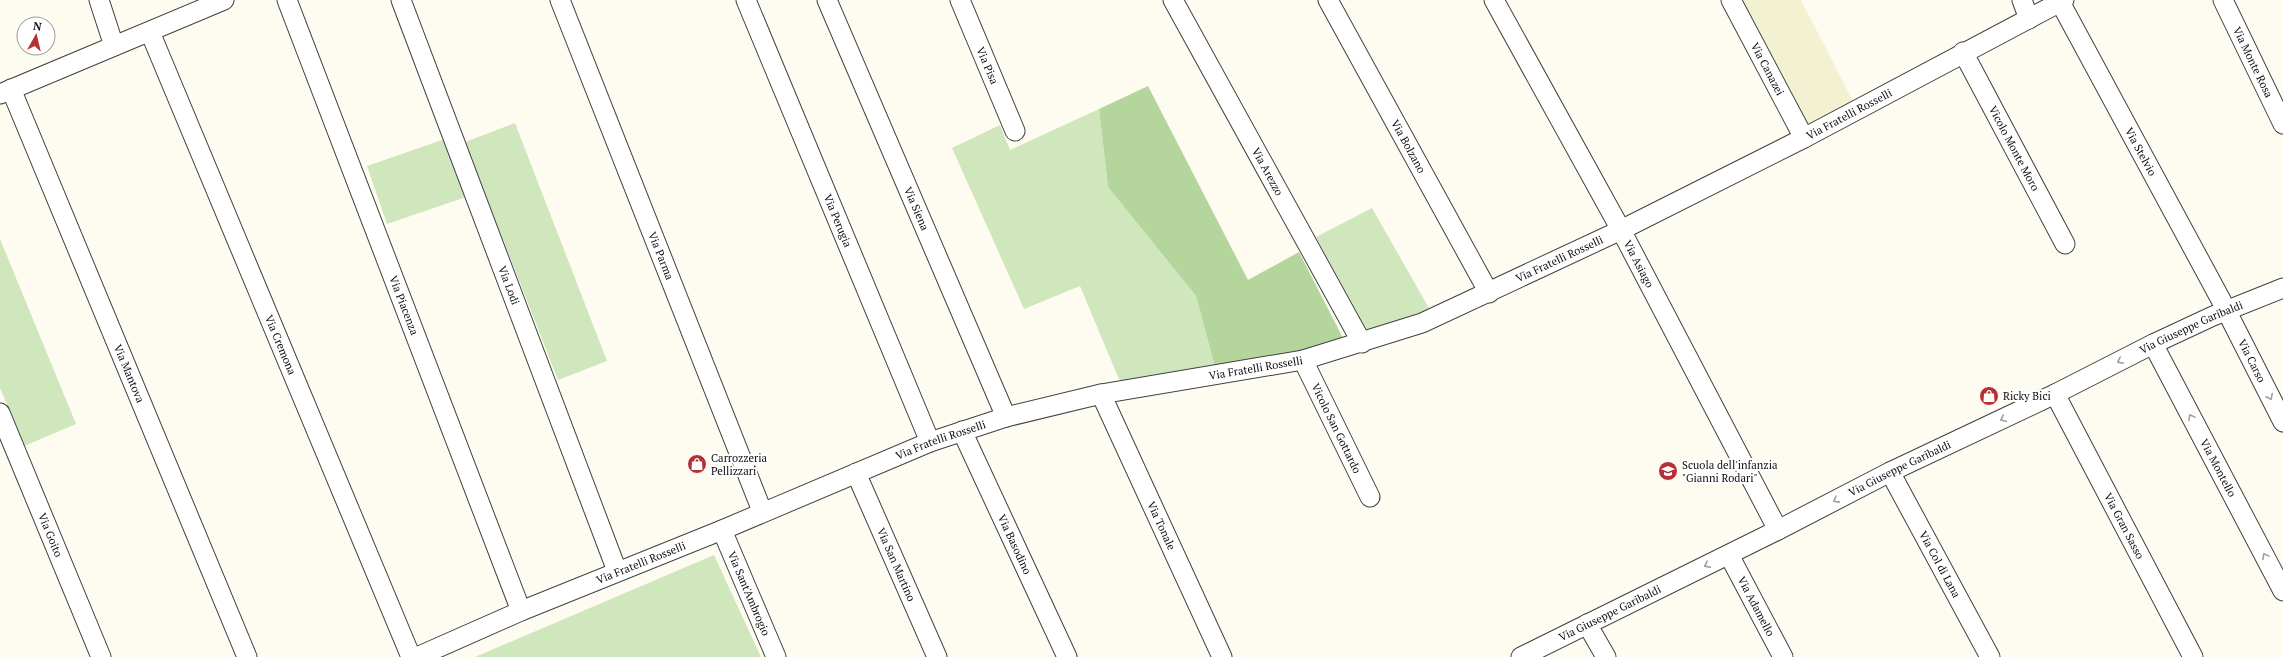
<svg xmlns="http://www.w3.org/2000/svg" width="2283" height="657" font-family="'PT Serif',serif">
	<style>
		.farmland { fill: #f2f1d2 }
		.green { fill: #d0e6bc }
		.forest { fill: #b4d69c }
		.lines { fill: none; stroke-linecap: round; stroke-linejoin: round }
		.street-casing { stroke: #414141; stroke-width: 21 }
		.street { stroke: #fff; stroke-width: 19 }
		.oneway { stroke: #9f9f9f }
		.labels { text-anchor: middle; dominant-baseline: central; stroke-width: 4; stroke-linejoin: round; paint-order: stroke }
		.street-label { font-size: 11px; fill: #0e0e0e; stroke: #fff }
		.poi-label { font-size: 11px; fill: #0e0e0e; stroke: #fff; text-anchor: start }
	</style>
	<rect width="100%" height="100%" fill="#fefcf0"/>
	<path class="farmland" d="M1743,0H1801L1854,103L1807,127Z"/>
	<g class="green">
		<path d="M1099,109L1108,187L1196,296L1215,367L1121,384L1080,286L1024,309L952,148L1000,125L1010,150Z"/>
		<path d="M515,123L607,361L558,380L465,142Z"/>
		<path d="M445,139L466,197L387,224L367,166Z"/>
		<path d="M1372,208L1430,310L1368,332L1316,237Z"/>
		<path d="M0,239L76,424L24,446L0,388Z"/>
		<path d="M714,555L761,657H475Z"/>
	</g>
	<path class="forest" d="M1148,86L1248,280L1299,252L1345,342L1298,354L1215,367L1196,296L1108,187L1099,109Z"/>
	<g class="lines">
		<defs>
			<g id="street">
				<path d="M99,0L114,46"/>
				<path id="s1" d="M287,0L521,611"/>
				<path id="s2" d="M401,0L617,571"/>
				<path id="s3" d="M560,0L762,511"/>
				<path id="s4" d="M746,0L930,442"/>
				<path id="s5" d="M827,0L1006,417"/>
				<path id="s6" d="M960,0L1015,131"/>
				<path id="s7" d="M1173,0L1362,343"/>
				<path id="s8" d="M1328,0L1489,293"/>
				<path id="s9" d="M1494,0L1621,230L1778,530"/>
				<path id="s10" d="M1731,0L1804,138"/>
				<path d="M2022,0L2029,19"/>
				<path id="s11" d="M2223,0L2283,124"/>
				<path id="s12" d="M2060,2L2221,300L2283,422"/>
				<path id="s13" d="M150,32L411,657"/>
				<path id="s14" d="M1963,52L2065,244"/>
				<path id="s15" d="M11,89L247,657"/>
				<path d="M0,94L224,0"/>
				<path id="s16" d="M2153,344L2283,591"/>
				<path id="s17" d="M1303,360L1370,497"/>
				<path id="s18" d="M1101,394L1222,657"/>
				<path id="s19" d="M2055,394L2193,657"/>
				<path id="s20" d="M0,413L101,657"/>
				<path id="s21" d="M962,431L1067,657"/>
				<path id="s22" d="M1890,472L1990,657"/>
				<path id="s23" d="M856,473L937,657"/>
				<path id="s24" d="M722,530L776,657"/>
				<path id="s25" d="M1729,555L1783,657"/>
				<path d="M1587,624L1606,657"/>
				<path id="s26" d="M417,657L521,611L722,530L930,442L1006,417L1101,394L1303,360L1422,323L1621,230L1804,138L2064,0"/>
				<path id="s27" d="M1521,657L1778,530L1890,472L2055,394L2153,344L2213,316L2283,288"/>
			</g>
		</defs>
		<use href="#street" class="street-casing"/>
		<use href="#street" class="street"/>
	</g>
	<defs><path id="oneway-chevron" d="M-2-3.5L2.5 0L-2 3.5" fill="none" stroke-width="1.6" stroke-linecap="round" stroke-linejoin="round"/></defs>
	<g class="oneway">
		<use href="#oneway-chevron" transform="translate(2120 361) rotate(153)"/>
		<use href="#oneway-chevron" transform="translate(2270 397) rotate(63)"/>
		<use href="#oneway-chevron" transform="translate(2191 417) rotate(-118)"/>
		<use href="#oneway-chevron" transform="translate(2003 419) rotate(155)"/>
		<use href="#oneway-chevron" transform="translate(1836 500) rotate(152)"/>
		<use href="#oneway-chevron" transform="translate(2265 556) rotate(-118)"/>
		<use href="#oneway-chevron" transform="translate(1707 565) rotate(154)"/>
	</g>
	<defs>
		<symbol id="shop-disc" viewBox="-11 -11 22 22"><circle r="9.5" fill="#b43032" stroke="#fff"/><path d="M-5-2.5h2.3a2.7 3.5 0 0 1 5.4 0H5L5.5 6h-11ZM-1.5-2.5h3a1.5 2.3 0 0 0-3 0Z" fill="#fff"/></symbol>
		<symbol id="school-disc" viewBox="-11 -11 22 22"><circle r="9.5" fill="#b43032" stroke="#fff"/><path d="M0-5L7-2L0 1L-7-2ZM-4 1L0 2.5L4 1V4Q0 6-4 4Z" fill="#fff"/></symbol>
	</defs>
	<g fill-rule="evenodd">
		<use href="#shop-disc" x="1978" y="385" width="22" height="22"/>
		<use href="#shop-disc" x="686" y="453" width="22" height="22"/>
		<use href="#school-disc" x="1657" y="460" width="22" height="22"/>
	</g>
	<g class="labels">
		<g class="street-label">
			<text stroke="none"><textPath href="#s11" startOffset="69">Via Monte Rosa</textPath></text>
			<text stroke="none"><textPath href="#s6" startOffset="71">Via Pisa</textPath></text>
			<text stroke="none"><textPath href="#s10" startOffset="78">Via Canazei</textPath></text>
			<text stroke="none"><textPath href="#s26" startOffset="1539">Via Fratelli Rosselli</textPath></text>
			<text stroke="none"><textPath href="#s8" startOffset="167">Via Bolzano</textPath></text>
			<text stroke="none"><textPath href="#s14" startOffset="109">Vicolo Monte Moro</textPath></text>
			<text stroke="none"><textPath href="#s12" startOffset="170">Via Stelvio</textPath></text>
			<text stroke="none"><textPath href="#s7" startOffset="196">Via Arezzo</textPath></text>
			<text stroke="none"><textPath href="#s5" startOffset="227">Via Siena</textPath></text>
			<text stroke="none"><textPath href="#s4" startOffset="239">Via Perugia</textPath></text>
			<text stroke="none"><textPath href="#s3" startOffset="275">Via Parma</textPath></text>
			<text stroke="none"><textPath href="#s26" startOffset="1215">Via Fratelli Rosselli</textPath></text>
			<text stroke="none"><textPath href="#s9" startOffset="301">Via Asiago</textPath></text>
			<text stroke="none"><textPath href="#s2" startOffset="305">Via Lodi</textPath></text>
			<text stroke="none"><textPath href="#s1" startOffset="327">Via Piacenza</textPath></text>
			<text stroke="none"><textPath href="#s27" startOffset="747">Via Giuseppe Garibaldi</textPath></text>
			<text stroke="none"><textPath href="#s13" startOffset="339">Via Cremona</textPath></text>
			<text stroke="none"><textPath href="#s12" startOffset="407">Via Carso</textPath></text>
			<text stroke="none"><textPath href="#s26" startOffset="891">Via Fratelli Rosselli</textPath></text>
			<text stroke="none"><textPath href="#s15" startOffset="308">Via Mantova</textPath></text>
			<text stroke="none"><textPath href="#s17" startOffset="76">Vicolo San Gottardo</textPath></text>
			<text stroke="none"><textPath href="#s26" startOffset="567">Via Fratelli Rosselli</textPath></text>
			<text stroke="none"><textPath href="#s16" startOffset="140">Via Montello</textPath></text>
			<text stroke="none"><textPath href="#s27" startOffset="423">Via Giuseppe Garibaldi</textPath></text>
			<text stroke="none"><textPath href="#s18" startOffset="145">Via Tonale</textPath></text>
			<text stroke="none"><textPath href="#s19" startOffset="149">Via Gran Sasso</textPath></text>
			<text stroke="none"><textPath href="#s20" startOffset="132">Via Goito</textPath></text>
			<text stroke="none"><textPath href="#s21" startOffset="125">Via Basodino</textPath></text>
			<text stroke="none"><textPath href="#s26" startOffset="243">Via Fratelli Rosselli</textPath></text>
			<text stroke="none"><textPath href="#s22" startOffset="105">Via Col di Lana</textPath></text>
			<text stroke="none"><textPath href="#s23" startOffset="100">Via San Martino</textPath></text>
			<text stroke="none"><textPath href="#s24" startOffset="69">Via Sant'Ambrogio</textPath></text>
			<text stroke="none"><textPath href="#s25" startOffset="58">Via Adamello</textPath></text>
			<text stroke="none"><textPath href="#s27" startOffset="99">Via Giuseppe Garibaldi</textPath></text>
		</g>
		<g class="poi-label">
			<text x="2003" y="396">Ricky Bici</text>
			<text x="711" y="458">Carrozzeria<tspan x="711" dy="13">Pellizzari</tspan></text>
			<text x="1682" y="465">Scuola dell'infanzia<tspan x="1682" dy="13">"Gianni Rodari"</tspan></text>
		</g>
	</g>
	<g transform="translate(36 36) rotate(8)"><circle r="19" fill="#ffffff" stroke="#9f9f9f"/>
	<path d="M0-3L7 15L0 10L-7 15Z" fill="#b43032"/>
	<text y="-6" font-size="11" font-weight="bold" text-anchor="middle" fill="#0e0e0e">N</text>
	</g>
</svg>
